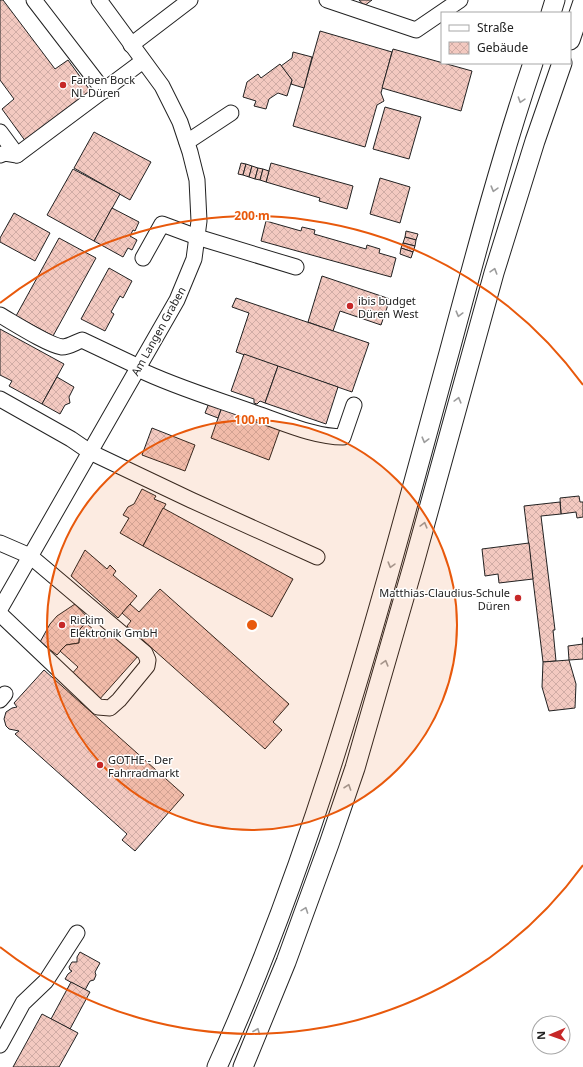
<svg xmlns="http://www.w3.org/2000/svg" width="583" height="1067" font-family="'Noto Sans',sans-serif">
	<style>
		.building { fill: url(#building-cross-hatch); stroke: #222 }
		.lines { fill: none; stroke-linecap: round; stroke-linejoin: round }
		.minor-casing { stroke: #222; stroke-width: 17 }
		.major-casing { stroke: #222; stroke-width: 21 }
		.minor { stroke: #fff; stroke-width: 15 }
		.major { stroke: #fff; stroke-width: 19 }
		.oneway { stroke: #9c9c9c }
		.ring { fill: none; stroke: #e8590c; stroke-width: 2 }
		.poi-dot { fill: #c62828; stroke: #fff; stroke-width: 1.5 }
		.labels { text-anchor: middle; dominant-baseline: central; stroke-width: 3; stroke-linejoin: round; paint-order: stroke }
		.poi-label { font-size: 11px; fill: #222; stroke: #fff; text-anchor: start }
		.street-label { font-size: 11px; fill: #222; stroke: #fff }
		.centre { fill: #e8590c; stroke: #fff; stroke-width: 2 }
		.ring-label { font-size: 12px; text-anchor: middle; font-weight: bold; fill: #e8590c; stroke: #fff; stroke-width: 3; stroke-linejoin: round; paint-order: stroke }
	</style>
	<defs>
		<pattern id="building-cross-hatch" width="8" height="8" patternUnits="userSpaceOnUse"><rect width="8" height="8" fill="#f3c9c0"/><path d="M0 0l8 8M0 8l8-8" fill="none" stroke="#d0aca5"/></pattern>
	</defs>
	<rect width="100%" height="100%" fill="#fff"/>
	<g class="building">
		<path d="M0,0H3L55,69L68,60L92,93L26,142L2,109L14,99L0,80Z"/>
		<path d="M359,0H372L364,6Z"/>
		<path d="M320,31L392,52L381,93L384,101L377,105L365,147L293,126Z"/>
		<path d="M393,49L472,71L461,111L382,88Z"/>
		<path d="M293,52L312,57L304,88L291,84L292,80L281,66L292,58Z"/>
		<path d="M280,64L292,80L287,96L278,93L269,99L266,109L254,106L256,101L243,97L247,82L258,74L261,78Z"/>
		<path d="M385,107L421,117L409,159L373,149Z"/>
		<path d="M94,132L151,162L130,200L74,168Z"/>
		<path d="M241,163L246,164L243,175L238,174Z"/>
		<path d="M271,163L353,186L347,209L319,201L320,198L266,182Z"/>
		<path d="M246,164L252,166L249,177L243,175Z"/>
		<path d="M252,166L258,168L255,179L249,177Z"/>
		<path d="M258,168L263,169L260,180L255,179Z"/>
		<path d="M73,169L120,194L94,241L47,215Z"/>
		<path d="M263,169L269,171L266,182L260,180Z"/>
		<path d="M380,178L410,187L400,223L370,214Z"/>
		<path d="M112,208L139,222L135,231L133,230L130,236L137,240L132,250L128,248L123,257L94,241Z"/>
		<path d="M14,213L50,233L35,261L0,242V238Z"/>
		<path d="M266,221L301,231L302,227L315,230L314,234L366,249L367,245L380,249L379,253L396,258L391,277L261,241Z"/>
		<path d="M406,231L418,234L416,240L405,237Z"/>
		<path d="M405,237L416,240L415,246L403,243Z"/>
		<path d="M59,238L96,258L53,336L16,316Z"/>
		<path d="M403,243L415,246L413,252L401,248Z"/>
		<path d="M401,248L413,252L411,258L400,254Z"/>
		<path d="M109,268L132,281L123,298L120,296L111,312L114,314L105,331L81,319Z"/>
		<path d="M322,276L390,299L381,325L340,311L333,331L308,322Z"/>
		<path d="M236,298L369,343L352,392L236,352L249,313L232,307Z"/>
		<path d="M0,329L64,364L42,404L9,386L12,381L0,375Z"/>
		<path d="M244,354L278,366L265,403L260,401L257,404L254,403V399L231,391Z"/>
		<path d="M278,366L338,387L326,424L265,403Z"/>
		<path d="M57,377L74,387L69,397L70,403L65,405L60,414L42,404Z"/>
		<path d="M209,403L222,407L218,418L205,413Z"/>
		<path d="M222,407L280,429L269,460L211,438Z"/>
		<path d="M152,428L195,445L185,471L142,455Z"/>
		<path d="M142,489L156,496L154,499L166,504L143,546L120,533L129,518L123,515L128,507L134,504Z"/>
		<path d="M579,496L580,502H583V517L577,518L576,512L561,514L560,498Z"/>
		<path d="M560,502L561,514L541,516L555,630H553L556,661L543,662L524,506Z"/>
		<path d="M163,508L293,579L272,617L143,546Z"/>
		<path d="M529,543L533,579L499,583L498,574L485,576L482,549Z"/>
		<path d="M85,550L107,569L110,565L116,571L113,575L137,596L118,618L71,576Z"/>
		<path d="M160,589L289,704L273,722L282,730L265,749L127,626L131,621L122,613L130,604L139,612Z"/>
		<path d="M75,604L89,619L80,629L79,643L66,645L57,655L40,642L50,624L57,616Z"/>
		<path d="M86,623L104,639L111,630L139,655L98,701L70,676L78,667L60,651L66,645L79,643L80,629Z"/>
		<path d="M582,638H583V659L569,660L568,646L583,644Z"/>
		<path d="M569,660L576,684L575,708L549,711L542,687L543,662Z"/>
		<path d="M44,670L184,795L135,851L122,840L127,834L15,734L19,731L9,729L6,726L4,719L6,712L12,708L17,707L14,703Z"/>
		<path d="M80,952L100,963L95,972L96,975L94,980L90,981L85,990L65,979L68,974L72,971L70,970L69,967L72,962H77V957Z"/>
		<path d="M71,982L90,992L70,1029L51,1019Z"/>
		<path d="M42,1014L78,1033L59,1067H13Z"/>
	</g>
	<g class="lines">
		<defs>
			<g id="minor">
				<path d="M34,0L104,91"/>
				<path d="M327,0L416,30L460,0"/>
				<path d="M131,45L190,0"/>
				<path d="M0,132L17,155"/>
				<path d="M187,142L231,113"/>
				<path d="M0,155L5,153L17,155L143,61"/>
				<path d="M143,258L162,224L197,237L296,267"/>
				<path d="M0,315C14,323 48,345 62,347C69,347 76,342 82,340L139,367"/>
				<path d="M138,369C175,387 216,399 255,413C282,422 314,437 343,437L354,405"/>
				<path d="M0,399L71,439L90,452L191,500L317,557"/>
				<path d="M0,543L30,556L145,653L148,660L147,666L119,700L110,708L98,707L0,614"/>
				<path d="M0,609L177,300L194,259L199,221L197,180L190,152L180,122L162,86L99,0"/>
				<path d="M0,700L5,694"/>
				<path d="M0,1045L23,1003L46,981L77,933"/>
			</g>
			<g id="major">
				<path d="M551,13L555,0"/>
				<path d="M570,40L583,2"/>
				<path d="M217,1067C321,839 383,594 449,353C475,256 501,158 533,63"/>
				<path d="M243,1067L286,962L329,844L355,768L414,563L494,273L535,141L562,63"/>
			</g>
		</defs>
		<use href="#minor" class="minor-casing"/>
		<use href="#major" class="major-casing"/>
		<use href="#minor" class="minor"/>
		<use href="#major" class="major"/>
	</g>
	<defs><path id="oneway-chevron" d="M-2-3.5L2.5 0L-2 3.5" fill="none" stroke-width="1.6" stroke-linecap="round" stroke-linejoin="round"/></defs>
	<g class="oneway">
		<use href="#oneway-chevron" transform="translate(521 100) rotate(108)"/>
		<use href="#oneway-chevron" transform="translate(494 189) rotate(106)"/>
		<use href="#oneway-chevron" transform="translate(494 271) rotate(-73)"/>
		<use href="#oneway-chevron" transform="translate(459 314) rotate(105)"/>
		<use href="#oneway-chevron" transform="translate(458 400) rotate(-75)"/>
		<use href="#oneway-chevron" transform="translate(425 440) rotate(105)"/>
		<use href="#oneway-chevron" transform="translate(424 525) rotate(-75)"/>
		<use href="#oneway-chevron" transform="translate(391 565) rotate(106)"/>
		<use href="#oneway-chevron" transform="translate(385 663) rotate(-74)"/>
		<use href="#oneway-chevron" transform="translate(348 787) rotate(-71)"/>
		<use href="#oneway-chevron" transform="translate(305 910) rotate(-70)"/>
		<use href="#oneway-chevron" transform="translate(257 1031) rotate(-68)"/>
	</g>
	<circle cx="252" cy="625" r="205" fill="#e8590c" fill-opacity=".12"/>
	<g class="ring">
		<circle cx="252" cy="625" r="205"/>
		<path d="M583 865A409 409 0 0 1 0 947M0 303A409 409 0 0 1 583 385"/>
	</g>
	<g class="poi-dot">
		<circle cx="63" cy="85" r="4"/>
		<circle cx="350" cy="306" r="4"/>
		<circle cx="518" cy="598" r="4"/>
		<circle cx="62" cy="625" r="4"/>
		<circle cx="100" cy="765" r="4"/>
	</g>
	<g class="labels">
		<g class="poi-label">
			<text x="71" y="79">Farben Bock<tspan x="71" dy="13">NL Düren</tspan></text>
			<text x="358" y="300">ibis budget<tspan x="358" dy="13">Düren West</tspan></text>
			<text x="510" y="592" text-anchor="end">Matthias-Claudius-Schule<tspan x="510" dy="13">Düren</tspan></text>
			<text x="70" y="619">Rickim<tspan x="70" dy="13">Elektronik GmbH</tspan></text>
			<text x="108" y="759">GOTHE - Der<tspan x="108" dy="13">Fahrradmarkt</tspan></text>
		</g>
		<g class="street-label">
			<text transform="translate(158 331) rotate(-61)">Am Langen Graben</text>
		</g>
	</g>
	<circle cx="252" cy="625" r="6" class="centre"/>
	<g class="ring-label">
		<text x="252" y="220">200 m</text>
		<text x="252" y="424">100 m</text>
	</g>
	<rect x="441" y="12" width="130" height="52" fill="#ffffff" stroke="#a7a7a7"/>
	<rect x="449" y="25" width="20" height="6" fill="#ffffff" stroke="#a7a7a7"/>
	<text x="477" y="32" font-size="12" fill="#222222">Straße</text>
	<rect x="449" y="42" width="20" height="12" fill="url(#building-cross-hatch)" stroke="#a7a7a7"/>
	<text x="477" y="52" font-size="12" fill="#222222">Gebäude</text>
	<g transform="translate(551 1035) rotate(268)"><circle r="19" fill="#ffffff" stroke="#a7a7a7"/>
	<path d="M0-3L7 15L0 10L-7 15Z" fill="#c62828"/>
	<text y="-6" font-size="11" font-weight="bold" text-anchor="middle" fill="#222222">N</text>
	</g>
</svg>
